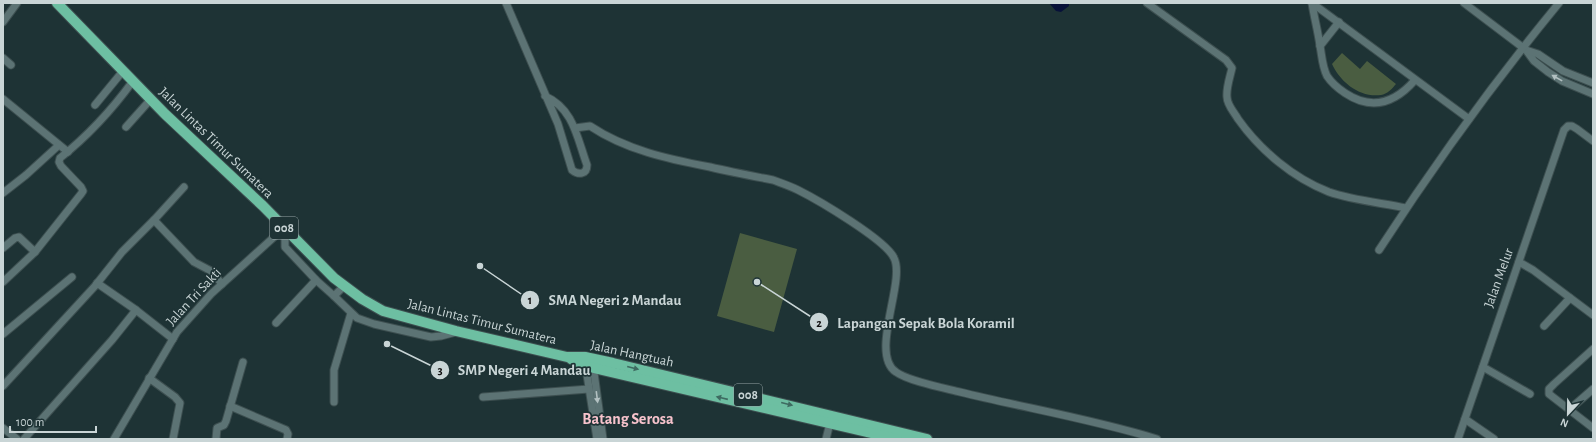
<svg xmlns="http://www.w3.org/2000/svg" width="1596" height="442" font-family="'Alegreya Sans',sans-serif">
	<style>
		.green { fill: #4a5d41 }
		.water { fill: #071139 }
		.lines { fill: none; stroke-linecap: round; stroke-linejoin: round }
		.minor-casing { stroke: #3d4f50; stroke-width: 9 }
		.highway-casing { stroke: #3d4f50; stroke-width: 12 }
		.minor { stroke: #5c7374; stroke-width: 7 }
		.highway { stroke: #6dbfa2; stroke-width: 10 }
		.oneway { fill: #b3c1c2 }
		.oneway2 { fill: #3e6b61 }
		.labels { text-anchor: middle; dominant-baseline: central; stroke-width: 3.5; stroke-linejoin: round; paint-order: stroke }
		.shield { fill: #1e3335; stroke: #96a4a6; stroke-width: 1 }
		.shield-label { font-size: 13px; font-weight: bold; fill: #c9d5d6 }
		.street-label { font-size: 14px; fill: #c9d5d6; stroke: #1e3335 }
		.quarter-label { font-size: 16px; font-weight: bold; fill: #f7c3cc; stroke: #1e3335 }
		.leader { fill: none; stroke: #c9d5d6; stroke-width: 1.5 }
		.callout-dot { fill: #c9d5d6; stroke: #1e3335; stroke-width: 1.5 }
		.mark-label { font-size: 12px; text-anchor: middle; font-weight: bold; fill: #111 }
		.callout-label { font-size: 15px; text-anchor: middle; font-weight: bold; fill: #c9d5d6; stroke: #1e3335; stroke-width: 3.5; stroke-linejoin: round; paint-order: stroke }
	</style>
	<rect width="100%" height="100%" fill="#1e3335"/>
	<g class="green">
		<path d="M1342,53L1360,69L1367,61L1396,84C1392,89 1387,94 1381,95C1360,98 1340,82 1332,64Z"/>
		<path d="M740,233L797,249L774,332L717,316Z"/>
	</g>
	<path class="water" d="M1049,3H1069V6L1061,12L1056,11Z"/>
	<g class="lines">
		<defs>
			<g id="minor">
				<path d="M506,3L558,124L572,170C578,175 587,175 587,165C577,138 574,109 545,96"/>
				<path d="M1147,3L1226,60L1232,68C1230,77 1226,88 1227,97C1227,105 1234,112 1238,119C1260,150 1293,178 1329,192C1352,200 1382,203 1406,208"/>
				<path d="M1312,3L1469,119"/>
				<path d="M1312,3C1314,17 1318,31 1320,46C1322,56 1322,66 1327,76C1331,82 1339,89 1345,93C1372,111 1395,103 1415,80"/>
				<path d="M1464,3L1526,50L1534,61L1548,72L1562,81L1593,94"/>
				<path d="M3,22L17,3"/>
				<path d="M1320,46L1339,22"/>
				<path d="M1526,50L1538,54L1563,71L1593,83"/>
				<path d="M3,58L11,65"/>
				<path d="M3,99L68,152"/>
				<path d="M95,105L123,71"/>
				<path d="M126,127L151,99"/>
				<path d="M575,128L590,126C626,150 668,159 710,167C731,172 752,176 773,180C781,183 790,186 798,190C818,200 886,240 894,258C906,281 869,354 896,372C908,381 944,388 960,392C1025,408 1092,419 1157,439"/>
				<path d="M3,193L26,175L59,145"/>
				<path d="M154,220L194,262L211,271L222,284"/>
				<path d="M288,232L285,238V247L316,280L334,296"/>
				<path d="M3,248L15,238L19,237L35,252L81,194L83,191L81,187L61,166L59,162L60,158C89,135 111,111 133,81"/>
				<path d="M1379,250C1434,165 1494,82 1559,3"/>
				<path d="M1519,262L1533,270L1593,315"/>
				<path d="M3,282L35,252"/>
				<path d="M97,283L136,310L173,339"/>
				<path d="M344,286L334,296L357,318L374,324L431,337L441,336L456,332"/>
				<path d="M276,323L316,280"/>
				<path d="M1544,326L1570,298"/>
				<path d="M3,334L72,277"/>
				<path d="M1593,349L1554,384L1549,389V394L1593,428"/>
				<path d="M585,362L597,439"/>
				<path d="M593,365L603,439"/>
				<path d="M1483,367L1530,394"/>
				<path d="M149,378L175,397L180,403L173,439"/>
				<path d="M3,386L95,286L122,252L154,220L184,187"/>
				<path d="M483,397L589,389"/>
				<path d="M334,402V370L351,313"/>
				<path d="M230,406L286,430L288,434L287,439"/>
				<path d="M1570,409L1593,389"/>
				<path d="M1465,419L1494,439"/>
				<path d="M3,428L17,439"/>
				<path d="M24,439L112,340L136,310"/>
				<path d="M114,439L177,332L211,294L284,228"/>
				<path d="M216,439L217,428L224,425L226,421L243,362"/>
				<path d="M826,439L830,423"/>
				<path d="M1458,439L1564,130L1568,126H1572L1577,129L1593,141"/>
			</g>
			<g id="highway">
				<path d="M57,3L165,114L263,206L334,278L362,299L383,311L456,331L567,357H585L613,363L927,439"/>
				<path d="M571,359L585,366L897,439"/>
			</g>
		</defs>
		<use href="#minor" class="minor-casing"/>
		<use href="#highway" class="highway-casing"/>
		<use href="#minor" class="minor"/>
		<use href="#highway" class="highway"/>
	</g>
	<defs><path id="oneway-solid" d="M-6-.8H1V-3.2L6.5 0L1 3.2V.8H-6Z"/></defs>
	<g class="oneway">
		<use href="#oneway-solid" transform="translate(1557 78) rotate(-151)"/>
		<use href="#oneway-solid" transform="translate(597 397) rotate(83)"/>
	</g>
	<g class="oneway2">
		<use href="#oneway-solid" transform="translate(633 368) rotate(14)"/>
		<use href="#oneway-solid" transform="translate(722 398) rotate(-167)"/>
		<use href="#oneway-solid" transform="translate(787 404) rotate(14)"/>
	</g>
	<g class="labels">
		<g class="shield">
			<rect x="270" y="217" width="28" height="22" rx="3"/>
			<rect x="734" y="384" width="28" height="22" rx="3"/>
		</g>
		<g class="shield-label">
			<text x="284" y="228">008</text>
			<text x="748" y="395">008</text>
		</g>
		<g class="street-label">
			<text transform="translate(216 143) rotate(44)">Jalan Lintas Timur Sumatera</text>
			<text transform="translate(1499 278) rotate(-70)">Jalan Melur</text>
			<text transform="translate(194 297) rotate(-47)">Jalan Tri Sakti</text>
			<text transform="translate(482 322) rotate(14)">Jalan Lintas Timur Sumatera</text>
			<text transform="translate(632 354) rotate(12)">Jalan Hangtuah</text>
		</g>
		<g class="quarter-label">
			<text x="628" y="419">Batang Serosa</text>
		</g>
	</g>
	<path class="leader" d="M480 266L530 300M757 282L819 322M387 344L440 370"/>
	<g class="callout-dot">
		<circle cx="480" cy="266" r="4"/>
		<circle cx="757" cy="282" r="4"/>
		<circle cx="387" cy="344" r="4"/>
		<circle cx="530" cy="300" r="10"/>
		<circle cx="819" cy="322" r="10"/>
		<circle cx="440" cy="370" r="10"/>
	</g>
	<g class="mark-label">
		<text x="530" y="304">1</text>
		<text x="819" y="327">2</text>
		<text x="440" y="374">3</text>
	</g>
	<g class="callout-label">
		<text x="615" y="305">SMA Negeri 2 Mandau</text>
		<text x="926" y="328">Lapangan Sepak Bola Koramil</text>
		<text x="524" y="375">SMP Negeri 4 Mandau</text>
	</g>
	<rect width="1596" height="442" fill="none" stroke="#c9d5d6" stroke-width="8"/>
	<g transform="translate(1568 414) rotate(202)" stroke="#1e3335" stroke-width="3" paint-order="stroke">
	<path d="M0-3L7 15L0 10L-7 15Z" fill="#c9d5d6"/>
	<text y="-6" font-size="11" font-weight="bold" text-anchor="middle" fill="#c9d5d6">N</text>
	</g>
	<path d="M10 426v6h86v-6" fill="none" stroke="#c9d5d6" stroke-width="2"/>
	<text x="16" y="426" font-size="12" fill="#c9d5d6" stroke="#1e3335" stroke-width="3" paint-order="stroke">100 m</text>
</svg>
